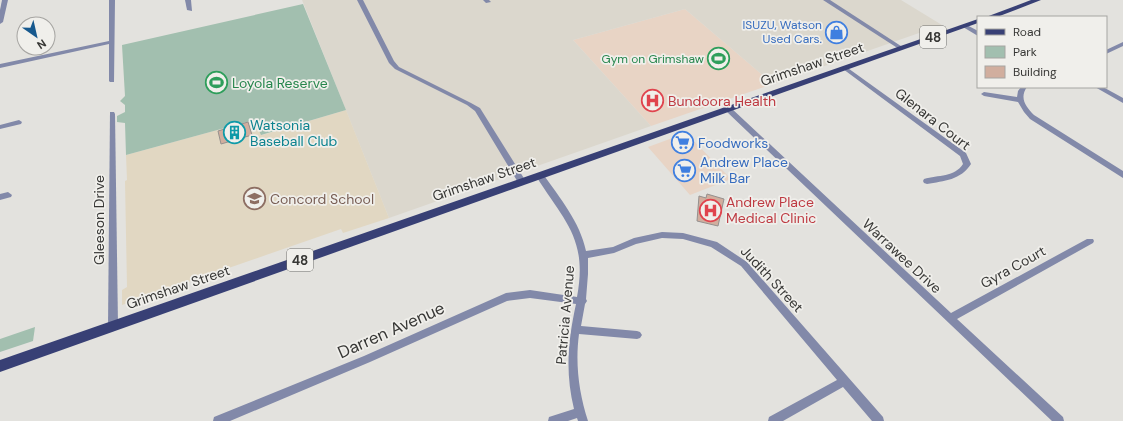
<svg xmlns="http://www.w3.org/2000/svg" width="1123" height="421" font-family="'DM Sans',sans-serif">
	<style>
		.commercial { fill: #e8d4c5 }
		.built { fill: #dbd7cd }
		.education { fill: #e1d7c2 }
		.green { fill: #a2bfaf }
		.building { fill: #d1ae9e; stroke: #94908e }
		.lines { fill: none; stroke-linecap: round; stroke-linejoin: round }
		.street { fill: #8289a9; fill-rule: evenodd }
		.primary { fill: #384075; fill-rule: evenodd }
		.labels { text-anchor: middle; dominant-baseline: central; stroke-width: 3.5; stroke-linejoin: round; paint-order: stroke }
		.far-shop-label { font-size: 12px; fill: #366cbe; stroke: #f0efeb; text-anchor: end }
		.far-leisure-label { font-size: 12px; fill: #27864d; stroke: #f0efeb; text-anchor: end }
		.shield { fill: #f0efeb; stroke: #6e6e6c; stroke-width: 1 }
		.shield-label { font-size: 13px; font-weight: bold; fill: #373735 }
		.street-label { font-size: 14px; fill: #373735; stroke: #f0efeb }
		.leisure-label { font-size: 14px; fill: #27864d; stroke: #f0efeb; text-anchor: start }
		.health-label { font-size: 14px; fill: #be3a42; stroke: #f0efeb; text-anchor: start }
		.culture-label { font-size: 14px; fill: #0d838f; stroke: #f0efeb; text-anchor: start }
		.shop-label { font-size: 14px; fill: #366cbe; stroke: #f0efeb; text-anchor: start }
		.education-label { font-size: 14px; fill: #785e54; stroke: #f0efeb; text-anchor: start }
		.near-street-label { font-size: 17px; fill: #373735; stroke: #f0efeb }
	</style>
	<rect width="100%" height="100%" fill="#e3e2de"/>
	<g class="commercial">
		<path d="M685,9L773,84L651,126L573,40Z"/>
		<path d="M686,133L731,179L690,195L648,147Z"/>
	</g>
	<path class="built" d="M302,0H901L942,25L773,84L685,9L573,40L651,126L389,218Z"/>
	<path class="education" d="M346,110L389,218L343,233L341,229L122,305V290L127,287L125,181L127,180L126,155L254,120L262,135Z"/>
	<g class="green">
		<path d="M303,4L346,110L261,135L254,120L126,155L125,123L117,122V116L125,112V105L120,101L125,96L122,45Z"/>
		<path d="M35,327L33,341L0,352V339Z"/>
	</g>
	<g class="building">
		<path d="M248,122L252,135L221,144L218,131Z"/>
		<path d="M707,194L724,199L718,226L697,221L699,196L706,198Z"/>
	</g>
	<g class="lines">
		<g class="street">
			<path d="M2,0H8L3,22L0,24V10Z"/>
			<path d="M109,0H115L114,82H110L109,81V44L0,68V64L109,41Z"/>
			<path d="M185,0H191L192,11L187,10Z"/>
			<path d="M357,0H363L394,61L399,67L471,103L480,108L525,180L526,182L525,184H519L475,111L467,105L395,69L389,63Z"/>
			<path d="M483,0H489L491,2L486,3Z"/>
			<path d="M823,0H830L904,48L901,50L899,49Z"/>
			<path d="M965,24L978,31V36L963,27L962,26Z"/>
			<path d="M1123,42V46L1106,54V50Z"/>
			<path d="M845,66L966,153L971,164C961,180 944,181 927,184L924,183L923,181L924,179C938,175 955,177 963,164L960,156L843,69V67Z"/>
			<path d="M1021,87H1027C1019,98 1026,107 1034,115L1123,171V178L1030,119L1024,112L1018,102L984,96L981,94L984,92L1017,97L1018,91Z"/>
			<path d="M1095,87H1103L1123,98V103Z"/>
			<path d="M726,107H730L951,313L1087,239H1093L1094,241L1093,243L957,319L1063,417L1064,421H1052L726,111Z"/>
			<path d="M110,112H114L115,114L118,326L116,329L113,330L110,329L108,326Z"/>
			<path d="M19,120L22,122L21,124L0,129V125Z"/>
			<path d="M540,173L543,174C560,198 580,222 586,251L613,247L634,238L662,232L683,233L717,242L747,262L883,417L884,421H872L843,387L783,421H768L769,417L837,380L741,266L711,247L683,239L662,238L636,244L614,253L588,258V274L586,299L587,301L585,304L581,326L637,331L640,332L642,335L640,338L637,339L579,334C575,364 579,393 588,421H578L577,418L568,421H548L549,417L574,409C565,372 568,341 576,304L530,298L507,301L370,362L230,421H213L214,417L364,356L506,293L530,290L577,297C588,238 564,221 536,176Z"/>
			<path d="M8,192L12,195L11,197L0,200V194Z"/>
		</g>
		<g class="primary">
			<path d="M1031,0H1041L997,17H986Z"/>
			<path d="M978,19V23L0,372V360Z"/>
		</g>
	</g>
	<defs>
		<symbol id="shop-ring" viewBox="-11 -11 22 22"><circle r="9.5" fill="#f0efeb" stroke="#3f7fe0" stroke-width="1.5"/><path d="M-5-2.5h2.3a2.7 3.5 0 0 1 5.4 0H5L5.5 6h-11ZM-1.5-2.5h3a1.5 2.3 0 0 0-3 0Z" fill="#3f7fe0"/></symbol>
		<symbol id="stadium-ring" viewBox="-11 -11 22 22"><circle r="9.5" fill="#f0efeb" stroke="#2e9e5b" stroke-width="1.5"/><path d="M0-5a6.5 5 0 1 0 0 10a6.5 5 0 1 0 0-10ZM-3.5-1.8h7v3.6h-7Z" fill="#2e9e5b"/></symbol>
		<symbol id="hospital-ring" viewBox="-11 -11 22 22"><circle r="9.5" fill="#f0efeb" stroke="#e0444e" stroke-width="1.5"/><path d="M-5-5h3v3.5h4V-5h3V5h-3V1.5h-4V5h-3Z" fill="#e0444e"/></symbol>
		<symbol id="building-ring" viewBox="-11 -11 22 22"><circle r="9.5" fill="#f0efeb" stroke="#0f9aa8" stroke-width="1.5"/><path d="M-4-6H4V6H1V3H-1V6H-4ZM-2.5-4.3h1.7v1.8h-1.7ZM.8-4.3h1.7v1.8H.8ZM-2.5-1h1.7V.8h-1.7ZM.8-1h1.7V.8H.8Z" fill="#0f9aa8"/></symbol>
		<symbol id="supermarket-ring" viewBox="-11 -11 22 22"><circle r="9.5" fill="#f0efeb" stroke="#3f7fe0" stroke-width="1.5"/><path d="M-6-5.5h2.5l.6 2H6L4.5 2H-2.5L-4.4-4H-6ZM-1.5 3.2a1.3 1.3 0 1 0 .1 0ZM3 3.2a1.3 1.3 0 1 0 .1 0Z" fill="#3f7fe0"/></symbol>
		<symbol id="school-ring" viewBox="-11 -11 22 22"><circle r="9.5" fill="#f0efeb" stroke="#8d6e63" stroke-width="1.5"/><path d="M0-5L7-2L0 1L-7-2ZM-4 1L0 2.5L4 1V4Q0 6-4 4Z" fill="#8d6e63"/></symbol>
	</defs>
	<g fill-rule="evenodd">
		<use href="#shop-ring" x="824" y="20" width="25" height="25"/>
		<use href="#stadium-ring" x="706" y="46" width="25" height="25"/>
		<use href="#stadium-ring" x="204" y="70" width="25" height="25"/>
		<use href="#hospital-ring" x="640" y="88" width="25" height="25"/>
		<use href="#building-ring" x="222" y="120" width="25" height="25"/>
		<use href="#supermarket-ring" x="670" y="130" width="25" height="25"/>
		<use href="#supermarket-ring" x="672" y="158" width="25" height="25"/>
		<use href="#school-ring" x="242" y="186" width="25" height="25"/>
		<use href="#hospital-ring" x="698" y="198" width="25" height="25"/>
	</g>
	<g class="labels">
		<g class="far-shop-label">
			<text x="822" y="25">ISUZU, Watson<tspan x="822" dy="14">Used Cars.</tspan></text>
		</g>
		<g class="far-leisure-label">
			<text x="704" y="59">Gym on Grimshaw</text>
		</g>
		<g class="shield">
			<rect x="920" y="26" width="26" height="22" rx="3"/>
			<rect x="287" y="249" width="26" height="22" rx="3"/>
		</g>
		<g class="shield-label">
			<text x="933" y="37">48</text>
			<text x="300" y="260">48</text>
		</g>
		<g class="street-label">
			<text transform="translate(812 64) rotate(-19)">Grimshaw Street</text>
			<text transform="translate(933 119) rotate(38)">Glenara Court</text>
			<text transform="translate(484 179) rotate(-19)">Grimshaw Street</text>
			<text transform="translate(99 220) rotate(-90)">Gleeson Drive</text>
			<text transform="translate(902 256) rotate(43)">Warrawee Drive</text>
			<text transform="translate(1013 267) rotate(-29)">Gyra Court</text>
			<text transform="translate(772 279) rotate(47)">Judith Street</text>
			<text transform="translate(178 287) rotate(-19)">Grimshaw Street</text>
			<text transform="translate(565 315) rotate(-85)">Patricia Avenue</text>
		</g>
		<g class="leisure-label">
			<text x="232" y="83">Loyola Reserve</text>
		</g>
		<g class="health-label">
			<text x="668" y="101">Bundoora Health</text>
			<text x="726" y="202">Andrew Place<tspan x="726" dy="16">Medical Clinic</tspan></text>
		</g>
		<g class="culture-label">
			<text x="250" y="125">Watsonia<tspan x="250" dy="16">Baseball Club</tspan></text>
		</g>
		<g class="shop-label">
			<text x="698" y="143">Foodworks</text>
			<text x="700" y="162">Andrew Place<tspan x="700" dy="16">Milk Bar</tspan></text>
		</g>
		<g class="education-label">
			<text x="270" y="199">Concord School</text>
		</g>
		<g class="near-street-label">
			<text transform="translate(391 330) rotate(-24)">Darren Avenue</text>
		</g>
	</g>
	<rect x="977" y="16" width="130" height="72" fill="#f0efeb" stroke="#a6a5a2"/>
	<rect x="985" y="29" width="20" height="6" fill="#384075" stroke="#a6a5a2"/>
	<text x="1013" y="36" font-size="12" fill="#373735">Road</text>
	<rect x="985" y="46" width="20" height="12" fill="#a2bfaf" stroke="#a6a5a2"/>
	<text x="1013" y="56" font-size="12" fill="#373735">Park</text>
	<rect x="985" y="66" width="20" height="12" fill="#d1ae9e" stroke="#a6a5a2"/>
	<text x="1013" y="76" font-size="12" fill="#373735">Building</text>
	<g transform="translate(36 36) rotate(146)"><circle r="19" fill="#f0efeb" stroke="#a6a5a2"/>
	<path d="M0-3L7 15L0 10L-7 15Z" fill="#17598e"/>
	<text y="-6" font-size="11" font-weight="bold" text-anchor="middle" fill="#373735">N</text>
	</g>
</svg>
